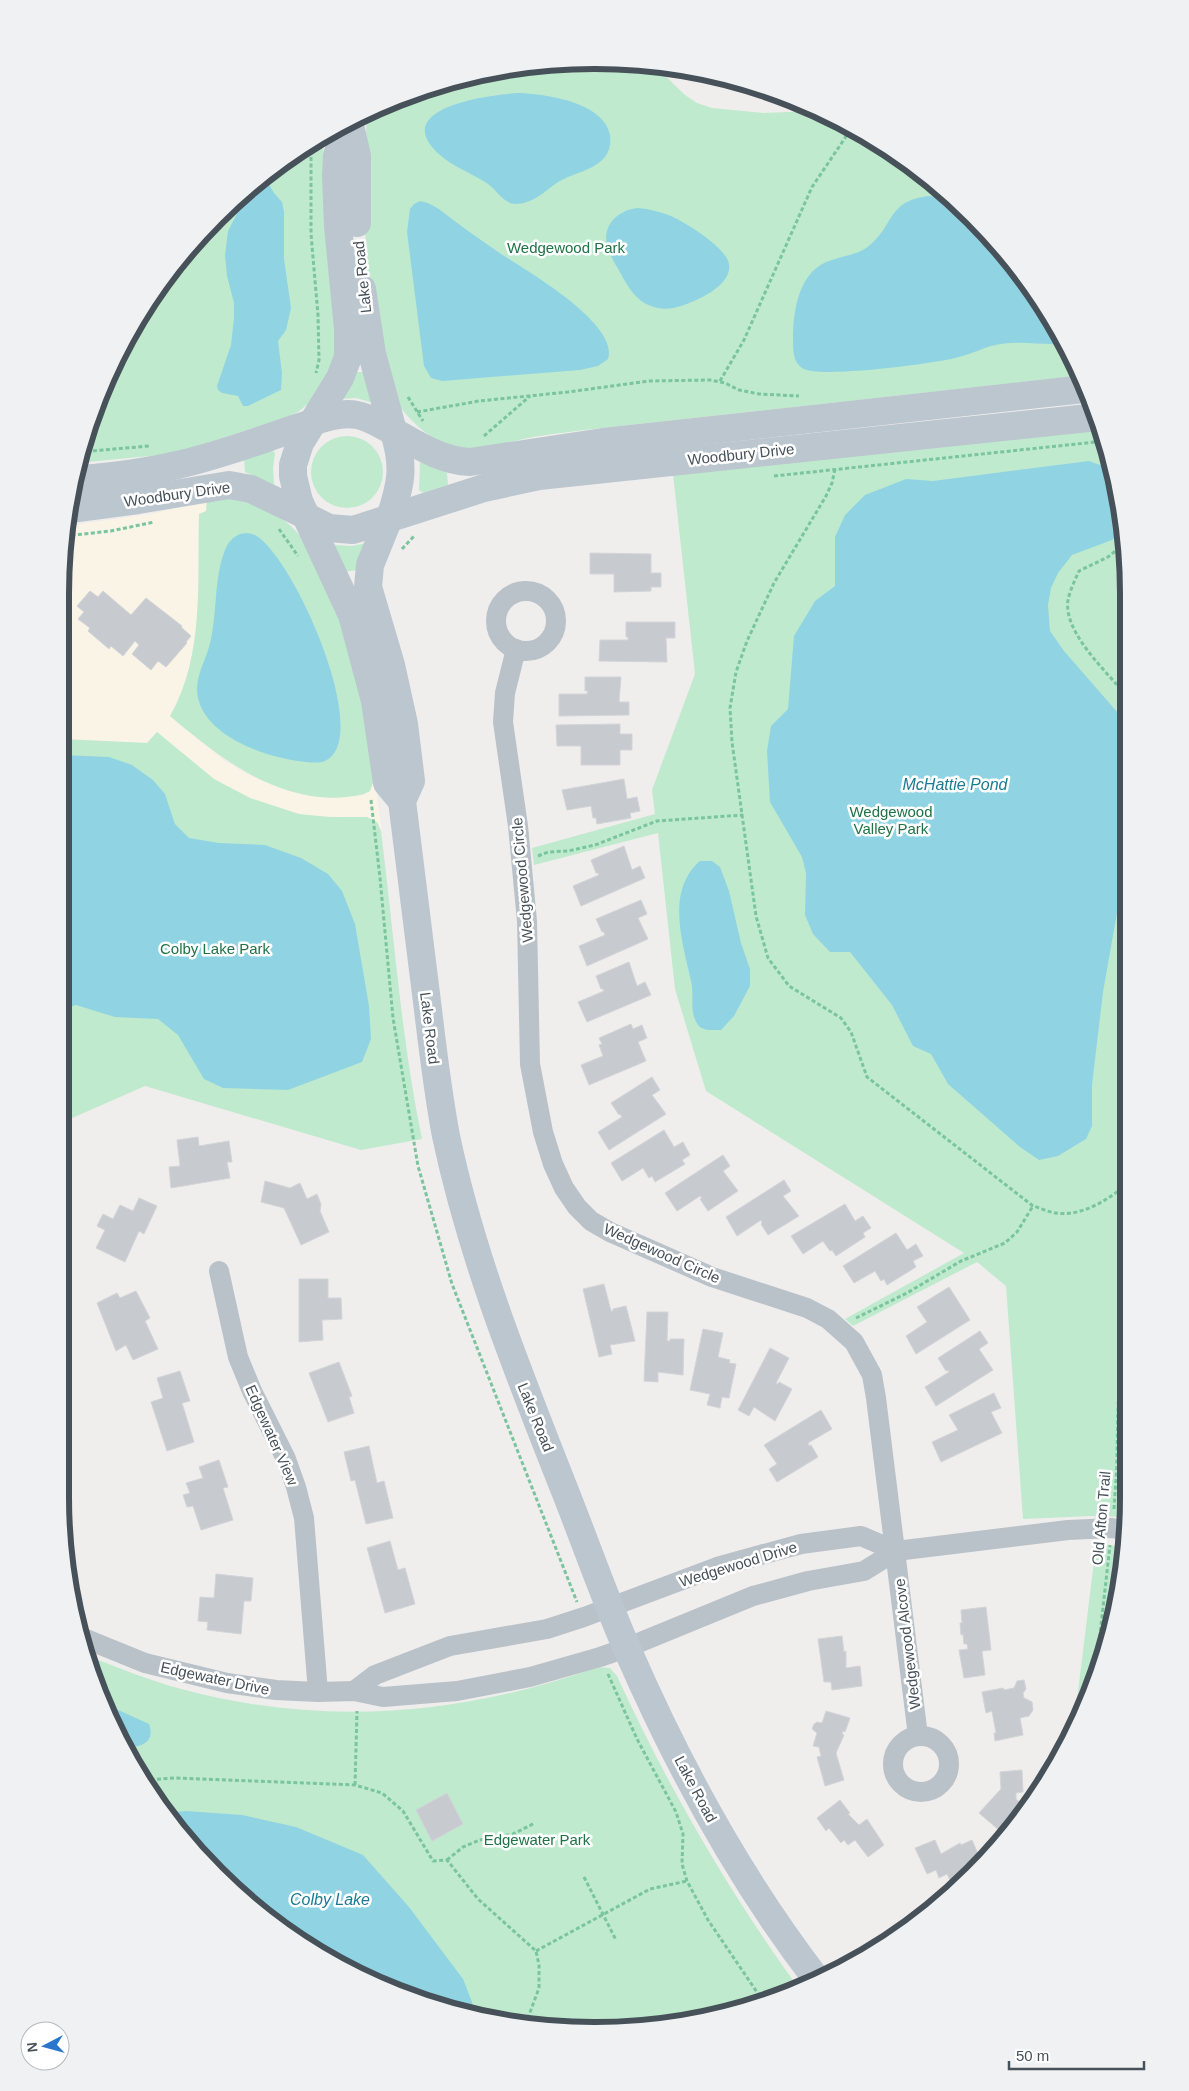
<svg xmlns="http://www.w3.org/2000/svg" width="1189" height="2091" font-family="Helvetica,sans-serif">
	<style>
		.commercial { fill: #faf4e7 }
		.green { fill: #bfeace }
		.water { fill: #90d4e3 }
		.building { fill: #c7cacf; stroke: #d2d4d8 }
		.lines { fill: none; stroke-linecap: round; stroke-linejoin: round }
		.path { stroke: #7ac49e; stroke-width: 3; stroke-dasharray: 4 2.5; stroke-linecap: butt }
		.street { stroke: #bac2c9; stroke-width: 20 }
		.secondary { stroke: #bcc6cf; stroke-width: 28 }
		.labels { text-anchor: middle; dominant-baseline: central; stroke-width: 5; stroke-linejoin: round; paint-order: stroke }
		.park-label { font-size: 15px; fill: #1f7346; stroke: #fff }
		.street-label { font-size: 15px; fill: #475159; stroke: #fff }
		.water-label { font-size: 16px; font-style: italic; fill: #197c92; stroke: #fff }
		.rim { fill: none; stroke: #475159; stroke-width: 6 }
	</style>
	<rect width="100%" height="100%" fill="#f0eded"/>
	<path class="commercial" d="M207,499L201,642L177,707L170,716L225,761L255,778L285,789L319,796L362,795L370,791L374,771L382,835L379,824L370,818L309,816L280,809L250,798L214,779L157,732L148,743L62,739L61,560L67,526L156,513Z"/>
	<g class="green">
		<path d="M560,61L653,64L685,95L697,103L712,108L764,113L815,111L862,132L972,216L1039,298L1078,376L584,430C562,433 540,435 519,440C505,443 491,449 478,450C447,454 418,430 400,407L369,293L363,201L367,112L456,78Z"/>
		<path d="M323,137L324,171L341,346L314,399L298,412L285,418L186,450L160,455L77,463L78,456L132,327L193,242L269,170Z"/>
		<path d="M356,372H367L372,400L370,402L356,398L341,399Z"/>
		<path d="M1102,430L1124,525L1128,1517L1092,1516L1023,1519L1006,1286L977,1262L853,1326L845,1319L964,1253L706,1091L675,989L658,833L534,865L532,848L655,814L652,790L695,674L673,474Z"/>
		<circle cx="347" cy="472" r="36"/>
		<path d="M271,450L275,453L273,468L274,485L245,472L244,459Z"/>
		<path d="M420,462L447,473L448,485L423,493L419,490Z"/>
		<path d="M241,498L282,519L291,526L303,539L334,589L362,700L374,780L370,791L364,794C289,812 223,761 170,716C205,655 197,581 199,514L206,511L207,499Z"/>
		<path d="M366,543L357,570L343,572L335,545L352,546Z"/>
		<path d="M157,732L214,779L250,798L299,814L329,817H367L377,822L381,831C394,934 401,1038 422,1139L361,1150L145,1086L63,1122L62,739L147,743Z"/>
		<path d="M1096,1545L1125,1546L1111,1635L1074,1724Z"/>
		<path d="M85,1655C117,1667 148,1680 181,1689C323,1727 461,1716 598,1667L610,1668L617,1676C668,1787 728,1891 800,1990L699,2021L629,2030L525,2026L456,2013L358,1976L297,1941L217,1875L170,1822L115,1733L88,1668Z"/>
	</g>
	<g class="water">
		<path d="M519,93C545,94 604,102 610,135C611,143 610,150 605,157C593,171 573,173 558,182C545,191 533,204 515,204C502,203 496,188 485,182C467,171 446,164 432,147C398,105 496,94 519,93Z"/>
		<path d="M266,174L267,181L274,193L282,202L284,212V259L291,308L286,330L278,341L282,373L281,390L248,406H243L238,396L222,393L218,390L217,386L231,345L234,318V303L227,276L225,255L228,231L240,208L251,194L253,186Z"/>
		<path d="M929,196L950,199L972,216L1039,298L1062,344C1042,345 1021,341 1001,344C985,346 971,355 955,358C931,364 821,378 804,369C793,364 793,350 793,339C793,310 799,269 832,260C846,255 858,255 870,245C895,224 887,201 929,196Z"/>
		<path d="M420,201L428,203L439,209C459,225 480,239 501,254C526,270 620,324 608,359L598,366L580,370L442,381L431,378L424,366L407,232L410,209L414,204Z"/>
		<path d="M638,208C650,209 661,212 671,216C686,223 726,247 729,264C733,285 697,301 681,306C672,309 661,310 651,306C636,301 628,287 621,274C616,265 610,256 607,246C602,225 618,210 638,208Z"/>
		<path d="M1089,461L1103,466L1113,475L1124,531L1112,540L1072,555L1058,573L1051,588L1048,605L1050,631L1064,651L1125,721L1126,862L1103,992L1092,1085V1126L1086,1139L1058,1156L1039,1160L1020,1147L948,1084L931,1054L913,1046L892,1005L850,952H830L813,934L805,915L806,873L802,857L770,802L767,751L771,726L788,709L794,636L815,601L835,586V537L845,515L865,495L906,479L933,481Z"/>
		<path d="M240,534C245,533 250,533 255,535C292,554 375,738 325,761C317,764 307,762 298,761C264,756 207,737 198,698C194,679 204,664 209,647C218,616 213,580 225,550C228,542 233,537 240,534Z"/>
		<path d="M62,755L109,757L132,765L153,780L165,794L175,824L189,838L219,843L265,845L301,858L328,874L342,891L355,924L369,1006L371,1039L362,1062L288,1090L223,1088L204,1079L178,1035L158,1019L115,1017L76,1005L63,1009Z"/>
		<path d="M700,861H712L720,867L729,891L741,943L750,969V986L734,1016L721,1030C713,1030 704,1031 699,1026C688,1013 695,996 691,981C683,944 665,891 700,861Z"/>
		<path d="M101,1700L116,1709L149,1724C156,1743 140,1748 124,1747L115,1733Z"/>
		<path d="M186,1811L242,1815L296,1827L363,1855L409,1907L463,1979L472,2002L474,2016L456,2013L358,1976L297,1941L217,1875L165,1813Z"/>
	</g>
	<g class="building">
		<path d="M590,553L651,554V573H661V587H651V591L614,592V574H590Z"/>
		<path d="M90,591L98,597L103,591L131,615L146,598L182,626L181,627L191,636L186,642L187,643L166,667L158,661L151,670L132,654L139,645L135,641L123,656L111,646L109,649L88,631L90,628L78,619L84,612L77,606Z"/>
		<path d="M626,622H675V638H666L667,662L599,661L600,640H628V637H626Z"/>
		<path d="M585,677H621L619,702H629V715L559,716V694H587L588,691H585Z"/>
		<path d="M620,724V734H632V750H620V765H581V746H557L556,725Z"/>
		<path d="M624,779L627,799L637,797L640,811L630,813L631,818L597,824L596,818H593L591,806L567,810L562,790Z"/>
		<path d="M624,846L632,870L640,866L645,878L581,906L573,886L599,875L598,873H596L591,860Z"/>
		<path d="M641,900L647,914L638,918L648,939L587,966L579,946L605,935L604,932H602L596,919Z"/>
		<path d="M629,962L637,986L645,982L651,995L587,1022L578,1002L604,991L603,989H601L596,976Z"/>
		<path d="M631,1024L633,1029L642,1025L647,1038L638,1042L646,1061L589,1085L581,1065L603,1056L599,1045L602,1044L599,1038Z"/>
		<path d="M652,1077L660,1090L652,1095L666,1114L609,1150L598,1132L622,1117L620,1114L619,1115L611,1103Z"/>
		<path d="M664,1130L674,1147L683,1142L690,1155L682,1160L685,1164L655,1182L652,1176L649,1178L643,1168L622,1181L611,1163Z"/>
		<path d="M198,1137L199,1146L229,1141L232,1162H227L230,1178L171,1188L169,1167L180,1166L177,1140Z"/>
		<path d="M723,1155L730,1166L723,1171L738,1191L708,1211L700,1199L702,1198L700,1196L677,1211L665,1193Z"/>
		<path d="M784,1180L791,1191L783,1196L799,1216L768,1235L761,1224L762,1223L761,1220L737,1236L726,1217Z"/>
		<path d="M265,1181L290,1188L300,1183L307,1199L317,1194L321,1204L320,1211L329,1232L301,1245L284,1208L261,1202Z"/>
		<path d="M139,1198L157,1206L144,1234L139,1231L125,1262L96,1248L105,1230L97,1226L103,1214L113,1219L120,1205L133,1211Z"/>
		<path d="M845,1204L855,1221L863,1216L871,1228L863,1233L865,1237L836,1256L832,1250L830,1251L823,1241L803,1254L791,1236Z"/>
		<path d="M896,1233L907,1250L916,1244L923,1256L913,1261L916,1267L887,1285L884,1279L881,1281L875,1271L854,1283L843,1266Z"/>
		<path d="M299,1279H328V1298H341L342,1319L322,1320L323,1340L299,1342Z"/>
		<path d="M604,1284L611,1311H613V1309L626,1306L635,1341L610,1345L612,1354L599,1357L583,1289Z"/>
		<path d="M949,1287L970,1320L916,1354L906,1336L927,1322L917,1307Z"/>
		<path d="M136,1291L150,1318L145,1321L158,1349L133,1360L126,1345L116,1351L97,1303L117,1293L120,1298Z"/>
		<path d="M647,1312H668L667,1341H670V1339H684L683,1375L658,1372V1382L644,1381Z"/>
		<path d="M703,1329L723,1333L718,1357L730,1360L729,1363L736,1364L729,1398L722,1397L720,1408L707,1405L710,1394L690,1390Z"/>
		<path d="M980,1331L988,1343L979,1349L993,1370L936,1406L925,1387L949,1372L948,1370L946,1371L938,1358Z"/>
		<path d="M770,1348L789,1358L776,1383L778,1384L779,1382L792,1389L775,1421L754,1407L749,1416L738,1410Z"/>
		<path d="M339,1362L352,1396L349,1397L354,1413L328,1422L309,1373Z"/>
		<path d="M180,1371L190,1401L182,1403L194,1442L167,1451L151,1402L163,1398L157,1378Z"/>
		<path d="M994,1393L1001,1408L991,1412L1002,1433L941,1462L932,1442L958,1430L949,1415Z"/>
		<path d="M821,1410L832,1429L808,1443L809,1446L811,1445L818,1457L777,1482L769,1469L777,1464L764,1445Z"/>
		<path d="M369,1446L377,1483L384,1481L393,1518L366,1524L355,1480L351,1481L344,1452Z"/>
		<path d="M219,1460L228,1487L223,1488L233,1520L201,1530L193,1506L187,1507L183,1495L190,1493L186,1483L203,1478L199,1467Z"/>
		<path d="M390,1541L398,1570L405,1568L415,1604L385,1613L367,1548Z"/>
		<path d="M216,1574L253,1578L251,1601H244L241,1634L207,1630L208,1622L198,1621L200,1597L214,1598Z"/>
		<path d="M986,1607L991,1650L982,1651L985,1675L964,1678L959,1650L968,1649L967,1644H964L963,1634L961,1635L960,1623H962L961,1610Z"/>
		<path d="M842,1636L844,1652L846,1651V1668L860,1666L862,1686L832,1690L831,1682H824L818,1639Z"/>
		<path d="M1024,1680L1026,1689L1023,1693L1024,1698L1032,1702L1033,1710L1029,1716L1020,1718L1023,1735L995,1741L994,1733H996L992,1711L986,1713L982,1692L1003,1688L1004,1690L1014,1688L1017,1681Z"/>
		<path d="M826,1711L850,1718L845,1732L843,1731L842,1734L844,1735L836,1753L844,1780L825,1786L817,1757L821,1756L819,1747L813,1746L817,1733L812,1729L814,1724L817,1722L822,1723Z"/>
		<path d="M1022,1770L1023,1792L1016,1793V1799L1023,1805L1000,1831L979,1813L1001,1789L1000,1772Z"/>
		<path d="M447,1793L463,1824L432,1841L416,1810Z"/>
		<path d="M840,1800L850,1813L848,1814L859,1825L867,1819L884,1845L868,1857L855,1840L848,1845L844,1840L841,1843L829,1828L826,1831L817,1818Z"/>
		<path d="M935,1840L941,1854L960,1843L961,1845L972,1840L982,1863L972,1873L969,1874L968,1872L950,1880L947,1874L939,1878L936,1870L927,1874L915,1848Z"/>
	</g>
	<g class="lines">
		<g class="path">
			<path d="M311,144V234L318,315L319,360L316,373"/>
			<path d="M720,381L744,340L812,187L845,138L850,126"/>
			<path d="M408,397L423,421"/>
			<path d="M417,412L479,401L568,392L649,381L710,380L725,383L739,390L759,394L799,396"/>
			<path d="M484,436L530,396"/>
			<path d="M80,452L149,446"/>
			<path d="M835,469L832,483L826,496L774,583L747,641L736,672L730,708L732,742L756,916L768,958L789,986L841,1018L851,1032L867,1077L1033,1206C1040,1208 1048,1212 1056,1213C1080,1217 1110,1200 1127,1183"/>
			<path d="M774,476L1105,441"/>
			<path d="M279,529L298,556"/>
			<path d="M65,536L111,531L154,522"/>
			<path d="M1125,543L1108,557L1079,571C1075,580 1070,590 1068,600C1063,632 1106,671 1125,694"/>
			<path d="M402,549L415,535"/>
			<path d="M371,800L380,878L393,1018L418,1166L452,1284L577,1602"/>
			<path d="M538,856L548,852L568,851L595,845L657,821L743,815"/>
			<path d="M1126,983L1121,1024L1126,1076"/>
			<path d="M856,1318L907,1293L961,1261L1005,1243L1017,1232L1033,1206"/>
			<path d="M1114,1509C1115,1491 1117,1473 1117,1455C1118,1415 1117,1377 1127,1339"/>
			<path d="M1096,1670L1110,1545"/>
			<path d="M608,1674L637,1739L676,1812L683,1834L682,1864L687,1881L708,1920L763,2001"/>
			<path d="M144,1780L175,1778L355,1785L382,1793L403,1811L433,1861L447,1860L478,1899L536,1951L539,1965V1988L525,2026"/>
			<path d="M355,1785L357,1711"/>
			<path d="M447,1860L463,1847L480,1840L513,1834L535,1823"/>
			<path d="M584,1877L616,1940"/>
			<path d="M536,1951L650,1889L687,1881"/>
		</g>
		<g class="street">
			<circle cx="526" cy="621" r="30"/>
			<path d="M516,649L505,693L503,722L518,826L527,921L530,1064L543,1132L553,1164L564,1188L577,1207L591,1221L610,1232L712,1277L807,1308L828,1319L854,1342L872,1375L876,1398L918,1736"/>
			<path d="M219,1271L238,1357L252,1391L286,1459L296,1487L304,1518L318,1692"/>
			<path d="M81,1637L145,1663L227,1683L276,1690L318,1692L354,1691L383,1697L457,1691L530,1677L600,1657L626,1648L753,1596L808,1581L864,1571L896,1551L1068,1530L1112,1528L1128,1531"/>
			<path d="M354,1691L375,1675L450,1646L547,1629L584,1617L717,1567L764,1554L801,1544L861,1536L896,1551"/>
			<circle cx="921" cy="1764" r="28"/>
		</g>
		<g class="secondary">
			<path d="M349,121L357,156V223"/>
			<path d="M347,122L337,156L336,176L338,226L348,329V357L340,378L300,443L293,465V476L299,501L352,615L375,701L387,783L402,801"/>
			<path d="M362,289L372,354L393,431"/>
			<path d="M312,422C326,417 342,412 357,415C369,417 379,424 389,429C415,443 440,461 470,462L603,442L1084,389"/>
			<path d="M74,480C109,477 143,473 177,465C223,455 267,437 312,423"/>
			<path d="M70,509L138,500L229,485L251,489L307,516"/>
			<path d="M307,517L329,528L353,530L484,488L539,476L1098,417"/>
			<path d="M389,518L370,565L368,587L391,665L404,724L411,781L402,801C411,871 419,940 428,1010C433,1052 438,1094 446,1136C472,1259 519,1374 565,1491C586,1544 605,1599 628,1651C679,1768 740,1880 818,1981"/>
			<path d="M390,518C401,484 405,467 394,432"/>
		</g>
	</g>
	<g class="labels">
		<g class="park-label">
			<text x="566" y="247">Wedgewood Park</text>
			<text x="891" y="811">Wedgewood<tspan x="891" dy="17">Valley Park</tspan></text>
			<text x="215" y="948">Colby Lake Park</text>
			<text x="537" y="1839">Edgewater Park</text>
		</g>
		<g class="street-label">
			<text transform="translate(362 277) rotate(-96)">Lake Road</text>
			<text transform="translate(741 454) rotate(-6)">Woodbury Drive</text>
			<text transform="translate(177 494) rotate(-8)">Woodbury Drive</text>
			<text transform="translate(522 880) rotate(-95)">Wedgewood Circle</text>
			<text transform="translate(430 1028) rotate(83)">Lake Road</text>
			<text transform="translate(662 1253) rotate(24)">Wedgewood Circle</text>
			<text transform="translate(536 1417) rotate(68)">Lake Road</text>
			<text transform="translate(272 1435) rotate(66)">Edgewater View</text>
			<text transform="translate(1101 1518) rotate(-85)">Old Afton Trail</text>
			<text transform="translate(738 1564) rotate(-17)">Wedgewood Drive</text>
			<text transform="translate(907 1644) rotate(-97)">Wedgewood Alcove</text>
			<text transform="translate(215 1678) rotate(12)">Edgewater Drive</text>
			<text transform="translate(696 1789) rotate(62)">Lake Road</text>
		</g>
		<g class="water-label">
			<text x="955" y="784">McHattie Pond</text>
			<text x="330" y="1899">Colby Lake</text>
		</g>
	</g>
	<path d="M0 0H1189V2091H0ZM594 69H595A525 525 0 0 1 1120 594V1497A525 525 0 0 1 595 2022H594A525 525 0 0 1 69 1497V594A525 525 0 0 1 594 69Z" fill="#f0f1f2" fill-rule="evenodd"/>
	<path class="rim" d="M594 69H595A525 525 0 0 1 1120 594V1497A525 525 0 0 1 595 2022H594A525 525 0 0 1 69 1497V594A525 525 0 0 1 594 69Z"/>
	<g transform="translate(45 2046) rotate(264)"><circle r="24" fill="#ffffff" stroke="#b5b9bd"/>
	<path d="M0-4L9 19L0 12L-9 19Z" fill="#2a76cd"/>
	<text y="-8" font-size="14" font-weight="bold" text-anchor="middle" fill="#475159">N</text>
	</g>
	<path d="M1009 2061v8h135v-8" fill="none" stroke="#475159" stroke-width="2.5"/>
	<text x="1016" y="2061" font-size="15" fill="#475159" stroke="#ffffff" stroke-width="4" paint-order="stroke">50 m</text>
</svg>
